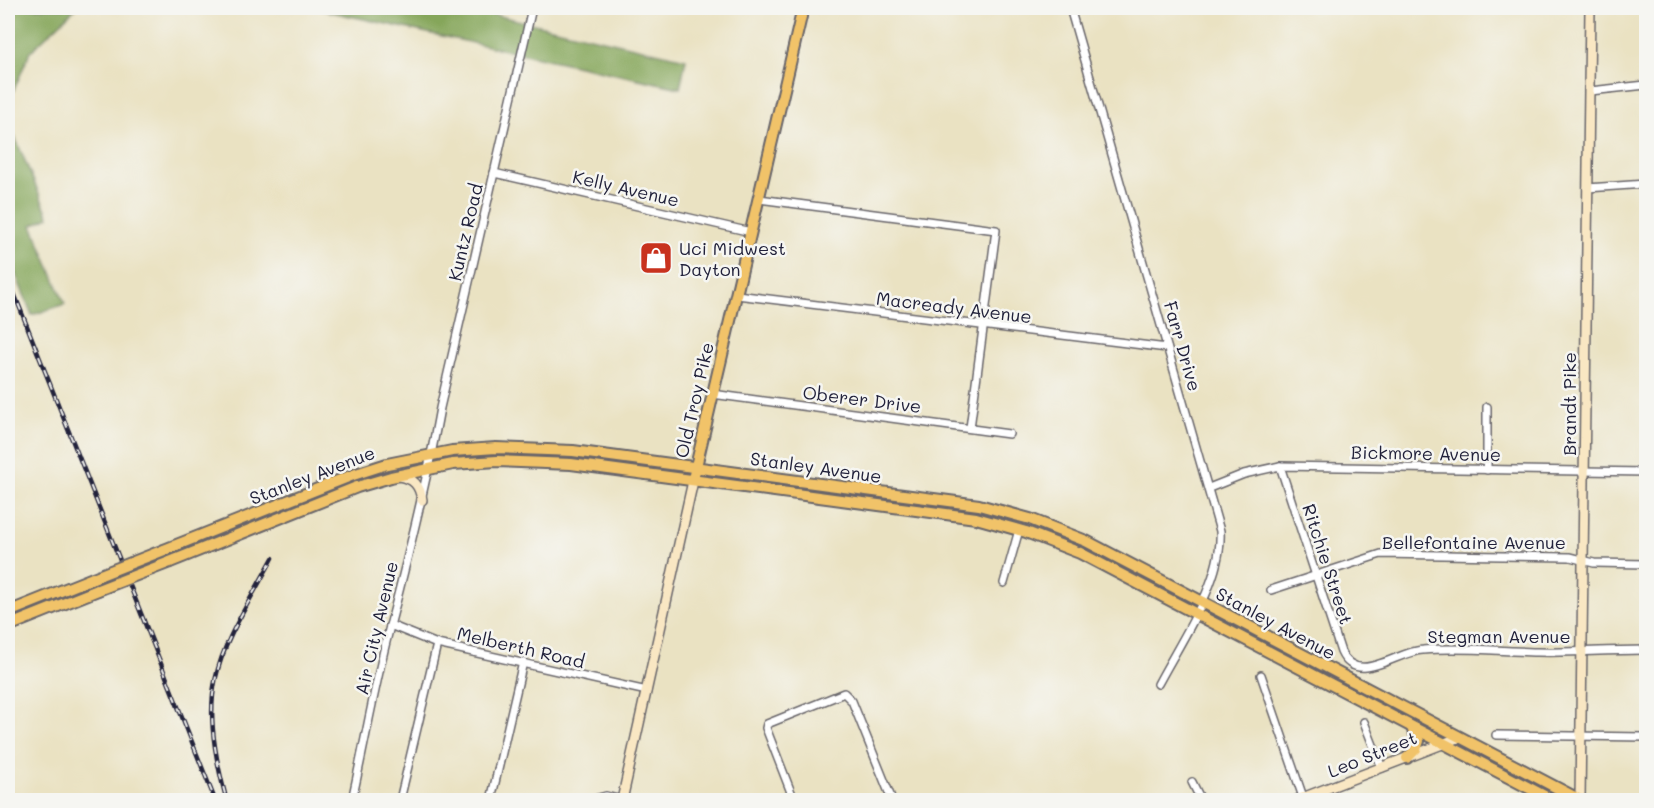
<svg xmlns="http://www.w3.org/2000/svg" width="1654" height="808" font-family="Mali,sans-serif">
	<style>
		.forest { fill: #85a65a; stroke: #54644a; stroke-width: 1.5 }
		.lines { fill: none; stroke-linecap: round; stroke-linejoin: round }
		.street-casing { stroke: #68656a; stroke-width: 10 }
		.secondary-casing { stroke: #68656a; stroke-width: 12 }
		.primary-casing { stroke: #68656a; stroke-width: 14 }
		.street { stroke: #fff; stroke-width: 7 }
		.secondary { stroke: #f9e7c3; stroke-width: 9 }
		.primary { stroke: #f1c369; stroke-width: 10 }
		.rail-casing { stroke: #22223b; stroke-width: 4.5 }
		.rail { stroke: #f6f6f2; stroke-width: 2; stroke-dasharray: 7; stroke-linecap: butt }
		.primary-bridge-casing { stroke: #68656a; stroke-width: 14; stroke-linecap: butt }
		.primary-bridge { stroke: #f1c369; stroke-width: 10 }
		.labels { text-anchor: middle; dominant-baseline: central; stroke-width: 5; stroke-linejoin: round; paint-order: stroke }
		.street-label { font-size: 18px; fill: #22223b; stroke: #f6f6f2 }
		.poi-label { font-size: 18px; fill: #22223b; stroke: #f6f6f2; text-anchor: start }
	</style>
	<rect width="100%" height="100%" fill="#f6f6f2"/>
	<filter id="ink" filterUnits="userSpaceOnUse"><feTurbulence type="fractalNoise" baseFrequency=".0167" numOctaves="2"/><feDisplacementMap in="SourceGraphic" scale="12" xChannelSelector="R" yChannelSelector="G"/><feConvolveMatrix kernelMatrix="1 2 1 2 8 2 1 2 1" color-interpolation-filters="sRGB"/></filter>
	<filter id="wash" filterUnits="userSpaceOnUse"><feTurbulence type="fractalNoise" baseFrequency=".008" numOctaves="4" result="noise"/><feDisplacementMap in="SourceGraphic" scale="24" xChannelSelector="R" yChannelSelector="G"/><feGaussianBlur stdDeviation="1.35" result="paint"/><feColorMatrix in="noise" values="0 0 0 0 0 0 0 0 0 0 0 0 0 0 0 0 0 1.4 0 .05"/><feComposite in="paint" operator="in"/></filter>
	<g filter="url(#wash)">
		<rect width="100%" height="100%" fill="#eae2c2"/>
		<g class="forest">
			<path d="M8,8H76L30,52L8,104Z"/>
			<path d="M313,8H465L686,59L680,88Z"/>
			<path d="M8,121L49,217L32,225L65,304L32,315L8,255Z"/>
		</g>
	</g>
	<g filter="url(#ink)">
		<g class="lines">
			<defs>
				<g id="street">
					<path d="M1070,8L1220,531C1223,581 1181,640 1158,684"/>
					<path d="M1590,91L1646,85"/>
					<path d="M494,173L751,232"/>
					<path d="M1587,188L1646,184"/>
					<path d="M759,199L996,230L970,428"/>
					<path d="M737,295L1167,348"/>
					<path d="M712,394L1009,434"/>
					<path d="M1487,407V470"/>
					<path d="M1280,466L1341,652C1357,687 1397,651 1423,650C1460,647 1499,651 1537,652C1573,653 1610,650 1646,650"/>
					<path d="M1209,488L1244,474L1280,466L1646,472"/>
					<path d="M1004,583L1019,530"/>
					<path d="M1271,590L1381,554L1570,557L1594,563L1646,564"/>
					<path d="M390,625L437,644L647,691"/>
					<path d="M1261,675L1304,800"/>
					<path d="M1364,722L1382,768"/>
					<path d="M1496,735L1646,737"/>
					<path d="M1192,782L1201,800"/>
					<path d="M352,800C365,742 375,683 390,626C409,553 427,481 440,408L532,8"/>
					<path d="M400,800L437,644"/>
					<path d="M491,800L523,662"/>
					<path d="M591,800L606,796L622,800"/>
					<path d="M794,800L766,728L767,724L844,693L852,701L892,800"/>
				</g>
				<g id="secondary">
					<path d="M399,476C414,478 420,486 422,500"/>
					<path d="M622,800L693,481"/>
					<path d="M1297,800L1458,738"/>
					<path d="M1580,800L1590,8"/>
				</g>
				<g id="primary">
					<path d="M694,475L803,8"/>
					<path d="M164,550L353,475L387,464L452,451L496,448L573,451L979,505L1030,519L1086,541L1580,800"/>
					<path d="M170,562L357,487L391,477L453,464L497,461L571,464L976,518L1026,532L1080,553L1552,800"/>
					<path d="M8,612L93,578"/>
					<path d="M8,626L98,590"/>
					<path d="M1407,758L1416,749L1419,741L1412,728"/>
				</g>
			</defs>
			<use href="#street" class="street-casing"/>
			<use href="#secondary" class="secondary-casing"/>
			<use href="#primary" class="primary-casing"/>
			<use href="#street" class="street"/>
			<use href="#secondary" class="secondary"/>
			<use href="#primary" class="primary"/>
			<defs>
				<g id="rail">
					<path d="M8,278L215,800"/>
					<path d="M225,794C195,680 220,654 273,558"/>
				</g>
			</defs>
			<use href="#rail" class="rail-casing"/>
			<use href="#rail" class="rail"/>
			<defs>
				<g id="primary-bridge">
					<path d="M93,578L164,550"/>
					<path d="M98,590L170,562"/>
				</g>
			</defs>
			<use href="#primary-bridge" class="primary-bridge-casing"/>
			<use href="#primary-bridge" class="primary-bridge"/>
		</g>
	</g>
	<defs>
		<symbol id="shop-square" viewBox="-11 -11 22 22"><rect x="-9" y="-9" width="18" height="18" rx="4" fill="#c8321e" stroke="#f6f6f2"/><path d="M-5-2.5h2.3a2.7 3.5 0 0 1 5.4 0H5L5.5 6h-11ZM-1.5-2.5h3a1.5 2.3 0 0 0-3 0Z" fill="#fff"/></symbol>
	</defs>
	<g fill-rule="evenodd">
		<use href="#shop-square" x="637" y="239" width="38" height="38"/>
	</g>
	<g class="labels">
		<g class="street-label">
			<text transform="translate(626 188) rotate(13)">Kelly Avenue</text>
			<text transform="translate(465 232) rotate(-77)">Kuntz Road</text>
			<text transform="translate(954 307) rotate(7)">Macready Avenue</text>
			<text transform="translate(1183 346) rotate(74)">Farr Drive</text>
			<text transform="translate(862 399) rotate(7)">Oberer Drive</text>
			<text transform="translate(694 400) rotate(-77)">Old Troy Pike</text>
			<text transform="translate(1569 404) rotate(-90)">Brandt Pike</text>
			<text transform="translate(1426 453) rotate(1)">Bickmore Avenue</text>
			<text transform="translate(816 467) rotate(8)">Stanley Avenue</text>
			<text transform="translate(312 475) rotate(-21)">Stanley Avenue</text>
			<text x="1474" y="542">Bellefontaine Avenue</text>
			<text transform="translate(1328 564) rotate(72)">Ritchie Street</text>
			<text transform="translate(1276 623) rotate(28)">Stanley Avenue</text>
			<text transform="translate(376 628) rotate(-77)">Air City Avenue</text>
			<text x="1499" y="636">Stegman Avenue</text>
			<text transform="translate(521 647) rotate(13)">Melberth Road</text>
			<text transform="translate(1372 754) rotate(-22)">Leo Street</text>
		</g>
		<g class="poi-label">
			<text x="679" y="248">Uci Midwest<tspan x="679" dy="21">Dayton</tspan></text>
		</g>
	</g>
	<rect width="1654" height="808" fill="none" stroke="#f6f6f2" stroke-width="30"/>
</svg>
